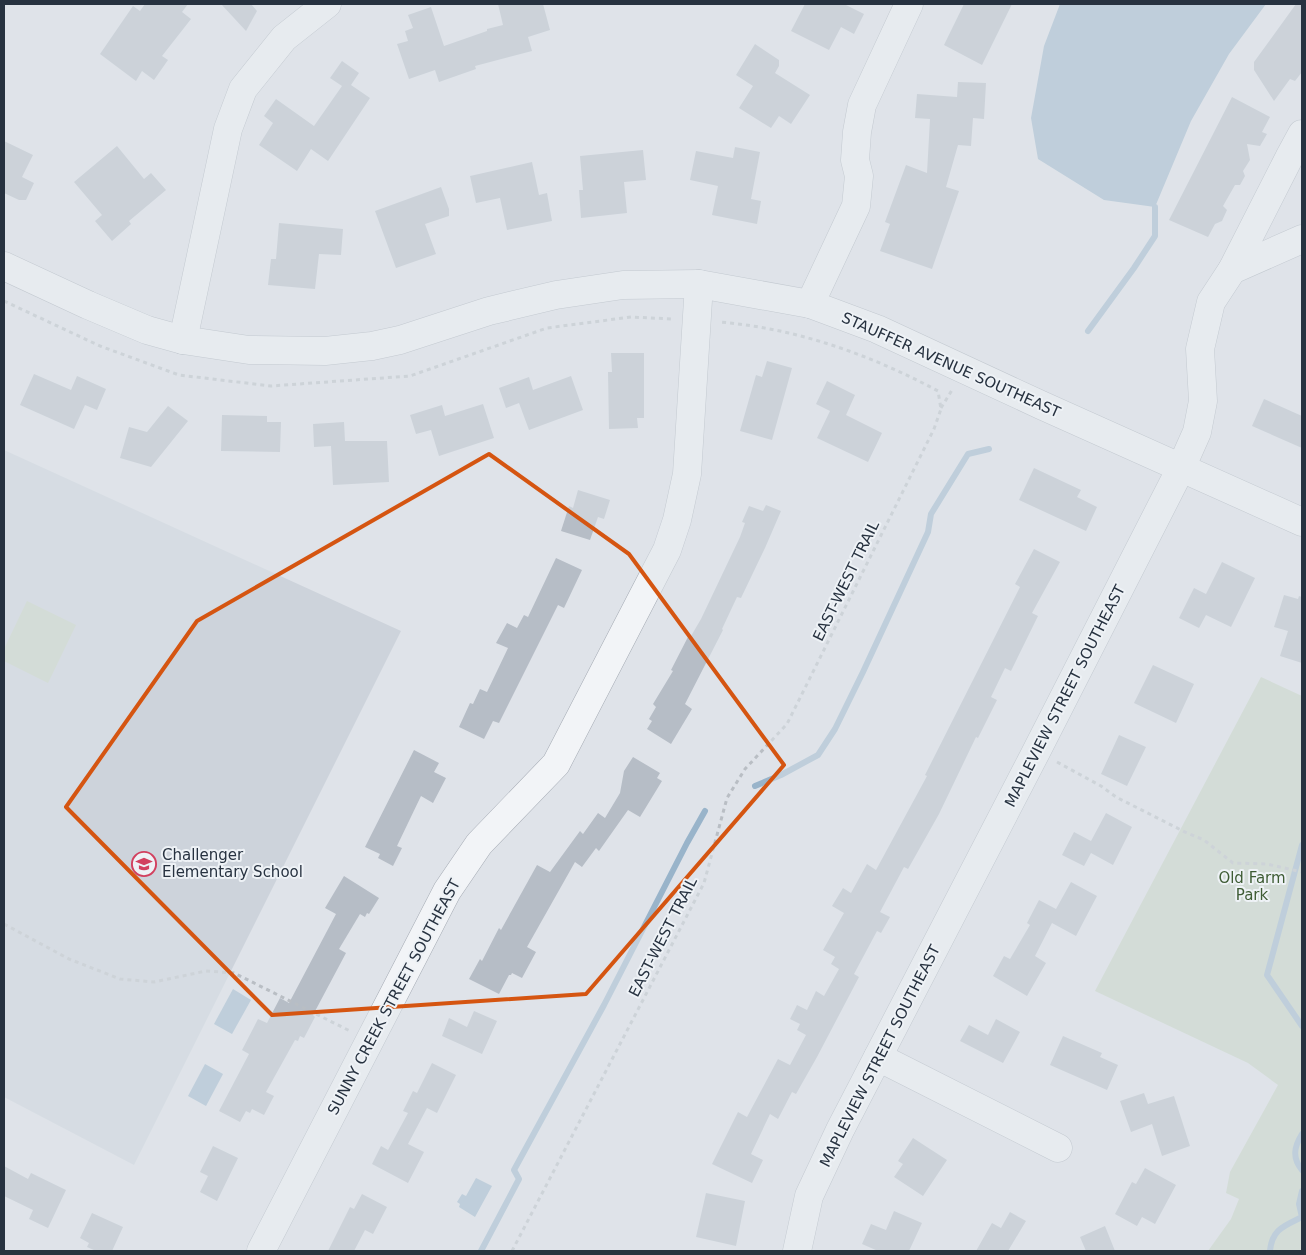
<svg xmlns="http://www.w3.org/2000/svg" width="1306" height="1255" font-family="'DejaVu Sans',sans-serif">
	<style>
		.built { fill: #cdd3db }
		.green { fill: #c6d3c0 }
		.water { fill: #99b4ca }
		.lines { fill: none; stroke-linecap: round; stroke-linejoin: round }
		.stream { stroke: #99b4ca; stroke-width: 6 }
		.building { fill: #b6bdc6 }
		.minor-casing { stroke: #a4aab3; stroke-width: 29 }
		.path { stroke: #b9bec4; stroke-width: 3; stroke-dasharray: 4 4; stroke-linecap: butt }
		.minor { stroke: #f2f4f7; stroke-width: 28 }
		.marked { fill: none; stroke: #d55511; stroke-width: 4; stroke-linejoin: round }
		.labels { text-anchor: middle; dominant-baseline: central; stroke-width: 4; stroke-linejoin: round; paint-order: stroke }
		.street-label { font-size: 15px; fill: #273240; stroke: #eef2f6 }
		.poi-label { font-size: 15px; fill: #273240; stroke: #eef2f6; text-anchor: start }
		.park-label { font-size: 15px; fill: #3e5c34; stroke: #eef2f6 }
	</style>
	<rect width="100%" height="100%" fill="#dfe3e9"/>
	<path class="built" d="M4,450L401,631L134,1165L4,1097Z"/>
	<g class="green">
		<path d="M27,601L76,625L48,683L4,661V649Z"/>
		<path d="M1261,677L1302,696V1251H1208L1231,1219L1239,1199L1226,1193L1230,1172L1278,1085L1248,1063L1095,991Z"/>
	</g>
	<g class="water">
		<path d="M1060,4H1266L1229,54L1191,121L1155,207L1104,200L1038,159L1031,118L1044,46Z"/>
		<path d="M233,989L251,1000L232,1034L214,1024Z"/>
		<path d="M205,1064L223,1074L206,1106L188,1096Z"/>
		<path d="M476,1178L492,1186L475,1217L459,1207L460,1204L457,1202L462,1194L466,1196Z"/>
	</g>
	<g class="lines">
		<g class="stream">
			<path d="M1088,331L1134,268L1155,236V207"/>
			<path d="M755,786L781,775L818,755L835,729L863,672L928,532L931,514L968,454L989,449"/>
			<path d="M1302,845L1267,975L1302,1026"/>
			<path d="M1302,1134C1294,1147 1292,1158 1302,1170"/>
			<path d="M481,1251L519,1179L514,1170L604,1005L687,843L705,811"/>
			<path d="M1270,1251C1272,1229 1284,1226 1302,1217L1299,1204L1302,1191"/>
		</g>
	</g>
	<g class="building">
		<path d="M145,4H188L182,12L191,19L162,56L168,60L154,80L142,71L136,81L100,54L133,6L140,11Z"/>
		<path d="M221,4H251L257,11L246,31Z"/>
		<path d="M498,4H543L550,30L528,37L532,51L475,66L476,69L439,82L435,70L409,79L397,44L408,41L405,31L413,28L408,15L431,7L444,46L487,31V29L503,25Z"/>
		<path d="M805,4H844L864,14L854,34L841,27L829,50L791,31Z"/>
		<path d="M964,4H1012L982,65L944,45Z"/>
		<path d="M1296,4H1302V72L1295,81L1290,79L1274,101L1254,70V62Z"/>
		<path d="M755,44L779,60V66L775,73L810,95L791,124L779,116L771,128L739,108L753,86L736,75Z"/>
		<path d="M342,61L359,73L351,85L370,98L328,161L311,149L297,171L259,145L273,123L264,116L276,99L314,126L342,86L330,78Z"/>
		<path d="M958,82L986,83L984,119L973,118L971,146L958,145L946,187L959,191L932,269L880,251L890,224L885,222L906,165L927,173L930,119L915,118L917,94L957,97Z"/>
		<path d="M1232,97L1270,117L1262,132L1267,134L1260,146L1247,144L1250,160L1243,171L1245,176L1240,185H1235L1223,206L1227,210L1222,221L1215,224L1208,237L1169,220Z"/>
		<path d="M4,141L33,155L22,177L34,183L26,200H19L4,193Z"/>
		<path d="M117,146L144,179L151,173L166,190L129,221L131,224L112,241L95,221L102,215L74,182Z"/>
		<path d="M735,147L760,152L751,199L761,201L757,224L712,215L718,186L690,180L696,151L733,158Z"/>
		<path d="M643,150L646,180L624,182L627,213L581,218L579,190H583L580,156Z"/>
		<path d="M532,162L539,195L547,193L552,221L507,230L500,198L476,203L470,176Z"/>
		<path d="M441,187L449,209V216L425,224L436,254L396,268L375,211Z"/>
		<path d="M279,223L343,229L341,255L319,254L315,289L268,285L271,259H276Z"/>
		<path d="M611,353H644V418H637L638,428L609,429L608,372H612Z"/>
		<path d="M767,361L792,368L772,440L740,431L756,375L762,377Z"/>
		<path d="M34,374L71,390L77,376L106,389L97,410L85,405L74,429L20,405Z"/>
		<path d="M571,376L583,410L529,430L519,403L506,408L499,388L529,377L533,390Z"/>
		<path d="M827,381L855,395L846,415L882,433L868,462L817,438L830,411L816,404Z"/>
		<path d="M1264,399L1302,416V448L1252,426Z"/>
		<path d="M483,404L494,438L439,456L431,430L416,434L410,415L442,405L445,416Z"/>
		<path d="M168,406L188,421L151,467L120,458L129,427L147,432Z"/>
		<path d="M222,415L267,416V422H281L280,452L221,451Z"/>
		<path d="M344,422L345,441H387L389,482L333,485L331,446L314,447L313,424Z"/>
		<path d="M1034,468L1081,490L1077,497L1097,507L1086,531L1019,500Z"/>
		<path d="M578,490L610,500L604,519L598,517L590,540L561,531L569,506L573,508Z"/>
		<path d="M766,505L781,511L765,548L741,598L737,597L722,629L723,630L685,704L692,709L671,744L647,729L652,721L649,719L656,707L653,704L673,671L671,670L689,635L691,636L701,619L740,537L745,523L742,522L749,506L763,511Z"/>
		<path d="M1034,549L1060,562L1032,613L1038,616L1011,671L1005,668L991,697L997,700L978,738L976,737L939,814L908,869L904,867L880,912L890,917L881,933L877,931L854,974L859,977L817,1057L796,1094L792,1092L778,1119L770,1114L751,1154L763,1160L752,1183L712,1164L738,1112L747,1117L778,1059L790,1065L806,1035L797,1030L800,1024L790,1019L797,1005L807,1010L816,991L824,996L839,969L831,964L835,957L823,950L844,913L832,906L843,888L851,893L867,864L876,870L927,776L925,775L1020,587L1015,584Z"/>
		<path d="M556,558L582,570L564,608L558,605L499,723L493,721L484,739L459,727L470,703L473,704L480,689L487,692L508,648L496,643L507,623L517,628L524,615L528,617Z"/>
		<path d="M1222,562L1255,578L1231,627L1206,615L1199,628L1179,618L1194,588L1206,594Z"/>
		<path d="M1284,595L1298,599L1299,596L1302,597V663L1280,656L1288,631L1274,627Z"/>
		<path d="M1153,665L1194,684L1176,723L1134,703Z"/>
		<path d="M1119,735L1146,747L1127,786L1101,774Z"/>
		<path d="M414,750L439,763L434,772L446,778L433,803L421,796L397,846L402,848L393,866L378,858L380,854L365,847Z"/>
		<path d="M633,757L660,773L657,778L662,781L640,817L628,810L599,851L596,848L582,867L575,862L527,947L536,952L522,978L512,973L511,975H509L499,994L469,979L480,959L482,961L499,928L501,930L537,865L550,872L580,831L583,834L598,813L605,818L620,793L624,771Z"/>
		<path d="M1106,813L1132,827L1113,865L1091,853L1084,866L1062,855L1074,832L1091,841Z"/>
		<path d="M344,876L379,898L369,914L367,913L365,917L360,914L339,949L346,953L313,1015L315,1017L304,1038L300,1036L298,1041L295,1040L266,1092L274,1096L264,1115L252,1109L250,1113L246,1111L240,1122L219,1111L249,1054L242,1050L258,1019L267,1023L280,998L289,1003L336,914L325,908Z"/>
		<path d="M1071,882L1097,896L1076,936L1052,923L1035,956L1046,963L1027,996L993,976L1004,956L1010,959L1030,925L1027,923L1039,900L1056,909Z"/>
		<path d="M474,1011L497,1021L482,1054L442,1036L449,1018L467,1027Z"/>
		<path d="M996,1019L1020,1032L1003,1063L960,1041L969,1025L988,1035Z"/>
		<path d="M1063,1036L1102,1053L1100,1057L1118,1065L1107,1090L1050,1065Z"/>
		<path d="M432,1063L456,1075L437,1113L427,1108L408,1144L424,1152L408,1183L372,1164L381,1146L388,1150L408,1113L403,1111L413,1091L417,1093Z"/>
		<path d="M1144,1093L1148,1104L1174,1096L1190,1146L1162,1156L1152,1124L1131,1132L1120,1101Z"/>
		<path d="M913,1138L947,1160L923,1196L894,1177L903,1164L898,1161Z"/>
		<path d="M213,1146L238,1158L217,1201L200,1192L208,1176L200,1172Z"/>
		<path d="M4,1166L28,1179L31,1173L66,1190L48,1228L29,1219L33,1210L4,1196Z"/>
		<path d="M1145,1168L1176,1185L1155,1224L1142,1217L1137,1226L1115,1214L1132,1182L1136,1184Z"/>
		<path d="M706,1193L745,1201L736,1246L696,1237Z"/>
		<path d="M362,1194L387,1207L373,1234L365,1230L354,1251H328L350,1207L354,1209Z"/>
		<path d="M894,1211L922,1223L909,1251H878L862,1244L871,1224L886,1230Z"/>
		<path d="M1010,1212L1026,1221L1008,1251H976L992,1223L1001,1228Z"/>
		<path d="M92,1213L123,1227L112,1251H96L87,1247L89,1243L80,1238Z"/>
		<path d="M1105,1226L1115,1251H1086L1080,1237Z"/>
	</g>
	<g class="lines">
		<defs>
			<g id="minor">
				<path d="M4,266L88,305L147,330L183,340L249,350L325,351L372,346L400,340L489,311L556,295L623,285L699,284L810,304L877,329L1041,405L1302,522"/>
				<path d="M1232,270L1302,239"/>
				<path d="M810,304L856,206L859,176L855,160L857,132L862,105L909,4"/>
				<path d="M183,340L228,129L243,89L284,38L327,4"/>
				<path d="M878,1057L1058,1148"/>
				<path d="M261,1251L447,891L479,844L556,764L667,550L677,520L687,474L699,284"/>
				<path d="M797,1251L809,1196L840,1130L1036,752L1181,468L1197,432L1203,401L1200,349L1211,302L1232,270L1289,158L1302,134"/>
			</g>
		</defs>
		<use href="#minor" class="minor-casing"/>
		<g class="path">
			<path d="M4,301L100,346L179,375L271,386L410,376L547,328L631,317L673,319"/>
			<path d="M941,408L952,390"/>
			<path d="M1057,762L1101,786L1116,797L1187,833L1204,840L1233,863L1267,864L1302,872"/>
			<path d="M4,924L69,959L120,979L154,982L206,971L234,973L350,1031"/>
			<path d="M512,1251L704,883L727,798L745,769L787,724L934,429L941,409L938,391C871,355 796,328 719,322"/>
		</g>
		<use href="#minor" class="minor"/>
	</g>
	<path d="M0 0H1306V1255H0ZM489,454L629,554L784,765L586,994L272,1015L66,807L197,621Z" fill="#dfe3e9" fill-opacity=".55" fill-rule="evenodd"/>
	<path class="marked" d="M489,454L629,554L784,765L586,994L272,1015L66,807L197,621Z"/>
	<defs>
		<symbol id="school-ring" viewBox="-11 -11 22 22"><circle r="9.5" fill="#eef2f6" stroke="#d2405f" stroke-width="1.5"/><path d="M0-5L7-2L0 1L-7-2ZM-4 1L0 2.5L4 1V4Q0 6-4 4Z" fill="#d2405f"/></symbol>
	</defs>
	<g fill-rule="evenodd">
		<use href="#school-ring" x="130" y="850" width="28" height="28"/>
	</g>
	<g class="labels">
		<g class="street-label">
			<text transform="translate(951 365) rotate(24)">STAUFFER AVENUE SOUTHEAST</text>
			<text transform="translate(846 581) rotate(-64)">EAST-WEST TRAIL</text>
			<text transform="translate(1065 696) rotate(-63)">MAPLEVIEW STREET SOUTHEAST</text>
			<text transform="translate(663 937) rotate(-63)">EAST-WEST TRAIL</text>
			<text transform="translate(394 997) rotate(-62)">SUNNY CREEK STREET SOUTHEAST</text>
			<text transform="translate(880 1056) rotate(-63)">MAPLEVIEW STREET SOUTHEAST</text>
		</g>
		<g class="poi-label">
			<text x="162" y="855">Challenger<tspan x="162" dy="17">Elementary School</tspan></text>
		</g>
		<g class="park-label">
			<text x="1252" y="878">Old Farm<tspan x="1252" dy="17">Park</tspan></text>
		</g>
	</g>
	<rect width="1306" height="1255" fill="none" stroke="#273240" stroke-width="10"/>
</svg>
